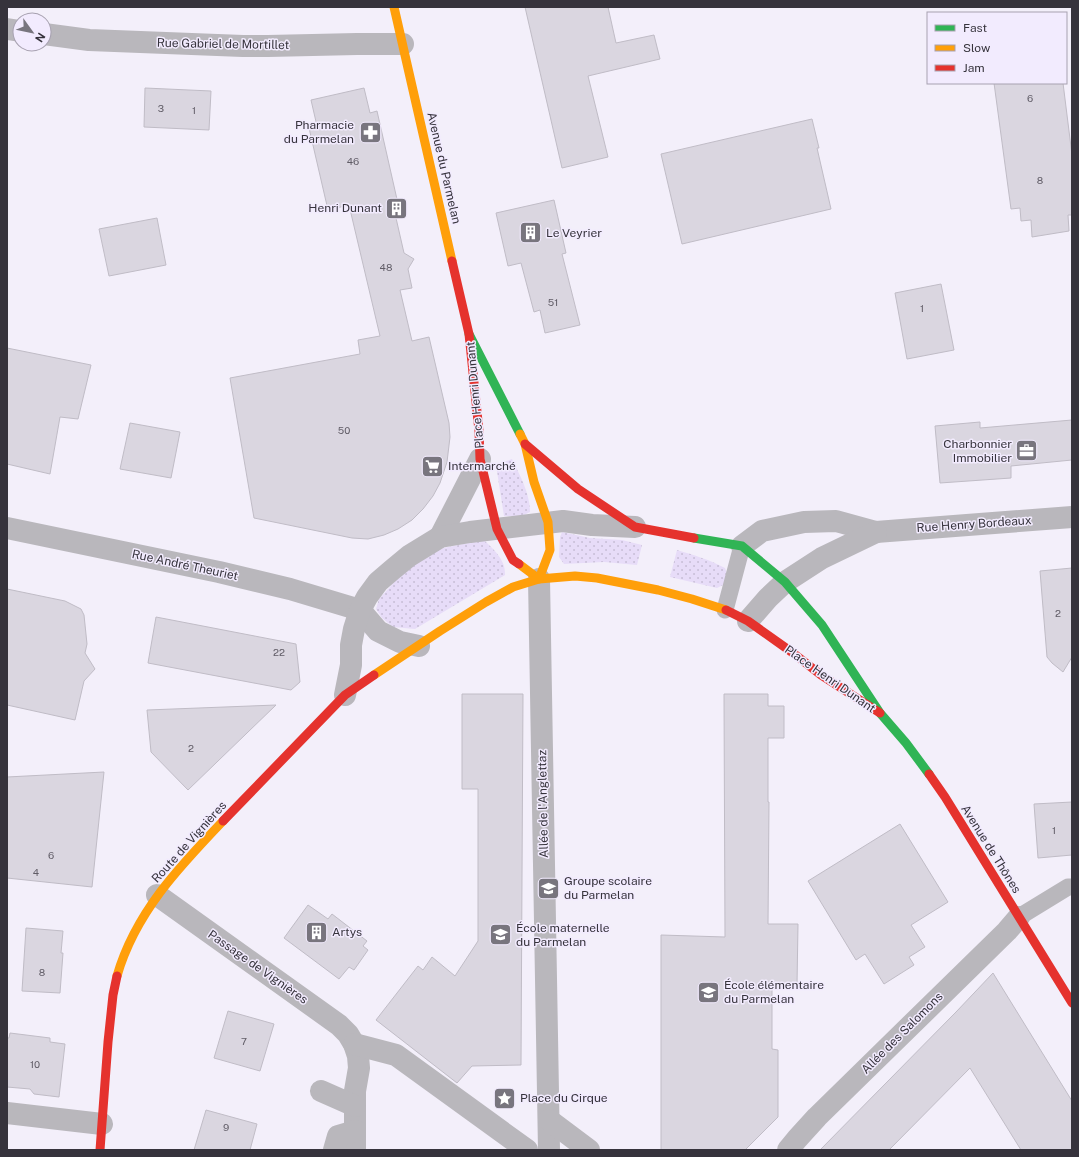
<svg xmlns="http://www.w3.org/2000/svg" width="1079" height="1157" font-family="'Public Sans',sans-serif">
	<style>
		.grass { fill: url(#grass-dots) }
		.building { fill: #dad6e0; stroke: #c0bcc6 }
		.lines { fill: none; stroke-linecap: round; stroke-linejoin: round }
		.lane { stroke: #b9b7bc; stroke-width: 17 }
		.street { stroke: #b9b7bc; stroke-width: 22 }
		.fast { stroke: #30b455; stroke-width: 9 }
		.slow { stroke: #ff9f0a; stroke-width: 9 }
		.jam { stroke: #e5322d; stroke-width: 9 }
		.labels { text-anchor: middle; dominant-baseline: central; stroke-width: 3; stroke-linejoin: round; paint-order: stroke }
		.number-label { font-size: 10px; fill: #605c66 }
		.street-label { font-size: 12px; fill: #36333c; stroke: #f2ebfe }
		.poi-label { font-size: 12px; fill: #36333c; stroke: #f2ebfe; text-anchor: start }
	</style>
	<defs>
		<pattern id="grass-dots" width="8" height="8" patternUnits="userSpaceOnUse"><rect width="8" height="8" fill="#e7dcf8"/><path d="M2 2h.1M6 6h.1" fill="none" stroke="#c7bdd6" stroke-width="1.8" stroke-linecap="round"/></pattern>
	</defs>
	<rect width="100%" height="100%" fill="#f3effa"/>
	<g class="grass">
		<path d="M512,459C520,476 530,493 530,512L522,516H504L496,465Z"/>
		<path d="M562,532L590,538L622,540L642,545L637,565L604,562L564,564L559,557L560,537Z"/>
		<path d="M484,540C494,550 506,560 505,575L415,629L393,627L382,618L376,609L379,599L399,577L425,556L443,548Z"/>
		<path d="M677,550C694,555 710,560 725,568L727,573L725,584L717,588L670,577Z"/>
	</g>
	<g class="building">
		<path d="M525,7H608L616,43L654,35L660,59L588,76L608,157L562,168Z"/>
		<path d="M994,83H1063L1072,155V215H1068L1069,231L1032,237L1031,220L1021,221L1020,208L1011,209Z"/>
		<path d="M145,88L211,91L209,130L144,127Z"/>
		<path d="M364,88L370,113L377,111L401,217L396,218L404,253L414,259L408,269L412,288L400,290L412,341L429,337L449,423L450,437L447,462L440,483L433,496L423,509L412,520L398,529L384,535L368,539L352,538L254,518L230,378L360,354L358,340L380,336L349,205L328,210L309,128L317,126L311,100Z"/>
		<path d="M812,119L819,148H817L831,209L682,244L661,154Z"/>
		<path d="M554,200L566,253L562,254L580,325L545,333L540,310L534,312L521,263L508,266L496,213Z"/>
		<path d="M157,218L166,265L109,276L99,229Z"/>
		<path d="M941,284L954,350L907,359L895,293Z"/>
		<path d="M7,348L91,365L78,419L60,417L50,474L7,464Z"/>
		<path d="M1072,420V460L1011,466V478L940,483L935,426L980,422V428Z"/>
		<path d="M130,423L180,432L171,478L120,469Z"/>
		<path d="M1072,568V657L1063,672L1052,663L1047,657L1040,571Z"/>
		<path d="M7,589L65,601L81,609L84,615L87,644L85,653L95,669L84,681L75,720L7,705Z"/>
		<path d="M156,617L296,644L300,682L291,690L148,663Z"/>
		<path d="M462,694H523L521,1065L472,1066L457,1083L376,1020L418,966L423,970L432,957L455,976L478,941V789H462Z"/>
		<path d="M724,694H768V706H784V738H768V802H769L768,924H798L797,985L772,986V1049L778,1050V1117L745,1150H661V935L725,937Z"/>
		<path d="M276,705L188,790L151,752L147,710Z"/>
		<path d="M104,772L92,887L7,878V777Z"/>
		<path d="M1072,802V855L1038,858L1034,804Z"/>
		<path d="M900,824L948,902L911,925L925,947L909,957L914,965L884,984L865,954L856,960L808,881Z"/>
		<path d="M308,905L328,919L332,914L367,941L363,946L368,950L354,970L349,967L339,979L284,938Z"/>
		<path d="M26,928L63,931L61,953H63L60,993L22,991Z"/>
		<path d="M993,973L1072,1101V1150H1021L970,1068L889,1150H820L956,1012Z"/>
		<path d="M228,1011L274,1024L260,1071L214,1058Z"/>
		<path d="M10,1033L50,1038V1042L65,1044L59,1097L34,1094L30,1089L7,1087V1038H9Z"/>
		<path d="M206,1110L257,1124L250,1150H194Z"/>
	</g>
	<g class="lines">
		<g class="lane">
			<path d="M725,610L742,546"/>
			<path d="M1019,917L1068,887H1072"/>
		</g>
		<g class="street">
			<path d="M7,29L20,31"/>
			<path d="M44,34L89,40L243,46H268L357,44H403"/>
			<path d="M7,528L219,572L290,589L360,610L378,631L400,642L419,646"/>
			<path d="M440,537L480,459"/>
			<path d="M742,546L762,531L804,522L836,521L876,532L1072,517"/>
			<path d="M539,579L549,1150"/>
			<path d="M748,621L768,598L785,582L822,558L876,532"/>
			<path d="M345,695L351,665V645L354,629L360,610L367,597L378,582L392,570L409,556L440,537L470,532L563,521L592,525L635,527"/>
			<path d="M157,895L339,1025L348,1034L354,1044L358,1056L359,1068L355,1091V1150"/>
			<path d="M354,1044L396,1055L527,1150"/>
			<path d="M321,1091L355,1106"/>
			<path d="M7,1113L102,1124"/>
			<path d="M549,1120L589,1150"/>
			<path d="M334,1150L338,1136L355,1131"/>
			<path d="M788,1150L797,1139L817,1117L1007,931L1019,917"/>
		</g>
		<g class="fast">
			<path d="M469,334L520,434"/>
			<path d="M694,538L742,546L785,582L822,625L880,713L906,743L929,774"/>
		</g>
		<g class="slow">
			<path d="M394,7L452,261"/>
			<path d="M519,564L539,579L575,576L597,578L658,590L692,599L726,610"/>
			<path d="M374,675L440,631L486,602L513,587L539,579L550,550L548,522L534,482L525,444L520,434"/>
			<path d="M117,976C135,913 179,867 223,821"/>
		</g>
		<g class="jam">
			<path d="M452,261L469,334L479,431L480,459L497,529L513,560L519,564"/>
			<path d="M525,444L578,489L635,527L694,538"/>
			<path d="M726,610L748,621L793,653L821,675L880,713"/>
			<path d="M929,774L945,797L1072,1003"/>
			<path d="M223,821L345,695L374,675"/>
			<path d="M100,1150L108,1042L113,995L117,976"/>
		</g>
	</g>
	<defs>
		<symbol id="pharmacy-square" viewBox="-11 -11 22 22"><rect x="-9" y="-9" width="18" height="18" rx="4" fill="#78757e" stroke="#f2ebfe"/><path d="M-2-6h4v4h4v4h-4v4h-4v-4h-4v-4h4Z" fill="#fff"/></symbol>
		<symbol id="building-square" viewBox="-11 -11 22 22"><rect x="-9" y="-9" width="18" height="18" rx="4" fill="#78757e" stroke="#f2ebfe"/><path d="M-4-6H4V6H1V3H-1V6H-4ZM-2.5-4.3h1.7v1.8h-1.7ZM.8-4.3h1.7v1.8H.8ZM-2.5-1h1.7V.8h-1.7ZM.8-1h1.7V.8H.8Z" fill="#fff"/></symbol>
		<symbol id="office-square" viewBox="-11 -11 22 22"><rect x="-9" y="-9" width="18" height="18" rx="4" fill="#78757e" stroke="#f2ebfe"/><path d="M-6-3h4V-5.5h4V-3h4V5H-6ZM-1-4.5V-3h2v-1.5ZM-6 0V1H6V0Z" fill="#fff"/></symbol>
		<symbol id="supermarket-square" viewBox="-11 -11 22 22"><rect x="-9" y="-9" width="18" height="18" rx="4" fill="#78757e" stroke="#f2ebfe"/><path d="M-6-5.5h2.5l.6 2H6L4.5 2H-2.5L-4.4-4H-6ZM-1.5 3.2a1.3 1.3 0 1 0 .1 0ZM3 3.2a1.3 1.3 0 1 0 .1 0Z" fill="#fff"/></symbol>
		<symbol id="school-square" viewBox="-11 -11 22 22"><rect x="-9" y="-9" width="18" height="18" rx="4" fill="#78757e" stroke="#f2ebfe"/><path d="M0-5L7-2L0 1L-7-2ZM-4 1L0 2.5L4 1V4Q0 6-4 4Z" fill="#fff"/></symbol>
		<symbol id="sight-square" viewBox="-11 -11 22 22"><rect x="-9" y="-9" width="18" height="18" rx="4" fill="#78757e" stroke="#f2ebfe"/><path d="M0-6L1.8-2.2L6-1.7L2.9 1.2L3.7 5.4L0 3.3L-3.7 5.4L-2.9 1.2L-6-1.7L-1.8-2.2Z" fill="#fff"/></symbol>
	</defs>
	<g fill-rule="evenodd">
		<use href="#pharmacy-square" x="358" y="120" width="25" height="25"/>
		<use href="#building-square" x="384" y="196" width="25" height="25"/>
		<use href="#building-square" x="518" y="220" width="25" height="25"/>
		<use href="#office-square" x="1014" y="438" width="25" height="25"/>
		<use href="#supermarket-square" x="420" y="454" width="25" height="25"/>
		<use href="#school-square" x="536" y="876" width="25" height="25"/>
		<use href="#building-square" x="304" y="920" width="25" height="25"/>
		<use href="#school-square" x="488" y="922" width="25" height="25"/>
		<use href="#school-square" x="696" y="980" width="25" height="25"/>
		<use href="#sight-square" x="492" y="1086" width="25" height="25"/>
	</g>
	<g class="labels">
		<g class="number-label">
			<text x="1030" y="98">6</text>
			<text x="161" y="108">3</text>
			<text x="194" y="110">1</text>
			<text x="353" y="161">46</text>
			<text x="1040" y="180">8</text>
			<text x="386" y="267">48</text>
			<text x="553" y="302">51</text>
			<text x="922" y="308">1</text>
			<text x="344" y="430">50</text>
			<text x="1058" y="613">2</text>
			<text x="279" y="652">22</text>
			<text x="191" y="748">2</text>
			<text x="1054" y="830">1</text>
			<text x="51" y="855">6</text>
			<text x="36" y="872">4</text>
			<text x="42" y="972">8</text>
			<text x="244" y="1041">7</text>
			<text x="35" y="1064">10</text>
			<text x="226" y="1127">9</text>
		</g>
		<g class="street-label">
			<text transform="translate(223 44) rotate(1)">Rue Gabriel de Mortillet</text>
			<text transform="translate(444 168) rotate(77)">Avenue du Parmelan</text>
			<text transform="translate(475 395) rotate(-95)">Place Henri Dunant</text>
			<text transform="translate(974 524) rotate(-4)">Rue Henry Bordeaux</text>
			<text transform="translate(185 565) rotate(12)">Rue André Theuriet</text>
			<text transform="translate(830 679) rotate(35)">Place Henri Dunant</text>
			<text transform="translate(543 804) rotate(-91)">Allée de l'Anglettaz</text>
			<text transform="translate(189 842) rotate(-48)">Route de Vignières</text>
			<text transform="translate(991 849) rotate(58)">Avenue de Thônes</text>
			<text transform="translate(258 967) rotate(35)">Passage de Vignières</text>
			<text transform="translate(902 1033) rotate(-45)">Allée des Salomons</text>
		</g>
		<g class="poi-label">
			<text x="354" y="125" text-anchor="end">Pharmacie<tspan x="354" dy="14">du Parmelan</tspan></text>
			<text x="382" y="208" text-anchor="end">Henri Dunant</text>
			<text x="546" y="233">Le Veyrier</text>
			<text x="1012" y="444" text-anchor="end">Charbonnier<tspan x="1012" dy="14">Immobilier</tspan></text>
			<text x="448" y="466">Intermarché</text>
			<text x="564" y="881">Groupe scolaire<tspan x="564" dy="14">du Parmelan</tspan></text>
			<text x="516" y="928">École maternelle<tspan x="516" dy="14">du Parmelan</tspan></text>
			<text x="332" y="932">Artys</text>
			<text x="724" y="985">École élémentaire<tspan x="724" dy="14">du Parmelan</tspan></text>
			<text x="520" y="1098">Place du Cirque</text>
		</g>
	</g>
	<rect width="1079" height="1157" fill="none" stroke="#36333c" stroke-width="16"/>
	<rect x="927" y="12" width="140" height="72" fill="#f2ebfe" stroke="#a7a1b0"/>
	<rect x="935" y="25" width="20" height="6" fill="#30b455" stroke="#a7a1b0"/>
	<text x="963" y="32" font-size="12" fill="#36333c">Fast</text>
	<rect x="935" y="45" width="20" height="6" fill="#ff9f0a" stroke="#a7a1b0"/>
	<text x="963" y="52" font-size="12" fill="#36333c">Slow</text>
	<rect x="935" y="65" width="20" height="6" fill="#e5322d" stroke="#a7a1b0"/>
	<text x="963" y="72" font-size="12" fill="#36333c">Jam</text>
	<g transform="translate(32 32) rotate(123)"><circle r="19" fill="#f2ebfe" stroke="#a7a1b0"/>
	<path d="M0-3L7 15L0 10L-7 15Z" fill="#78757e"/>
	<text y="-6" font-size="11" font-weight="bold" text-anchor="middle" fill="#36333c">N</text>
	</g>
</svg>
